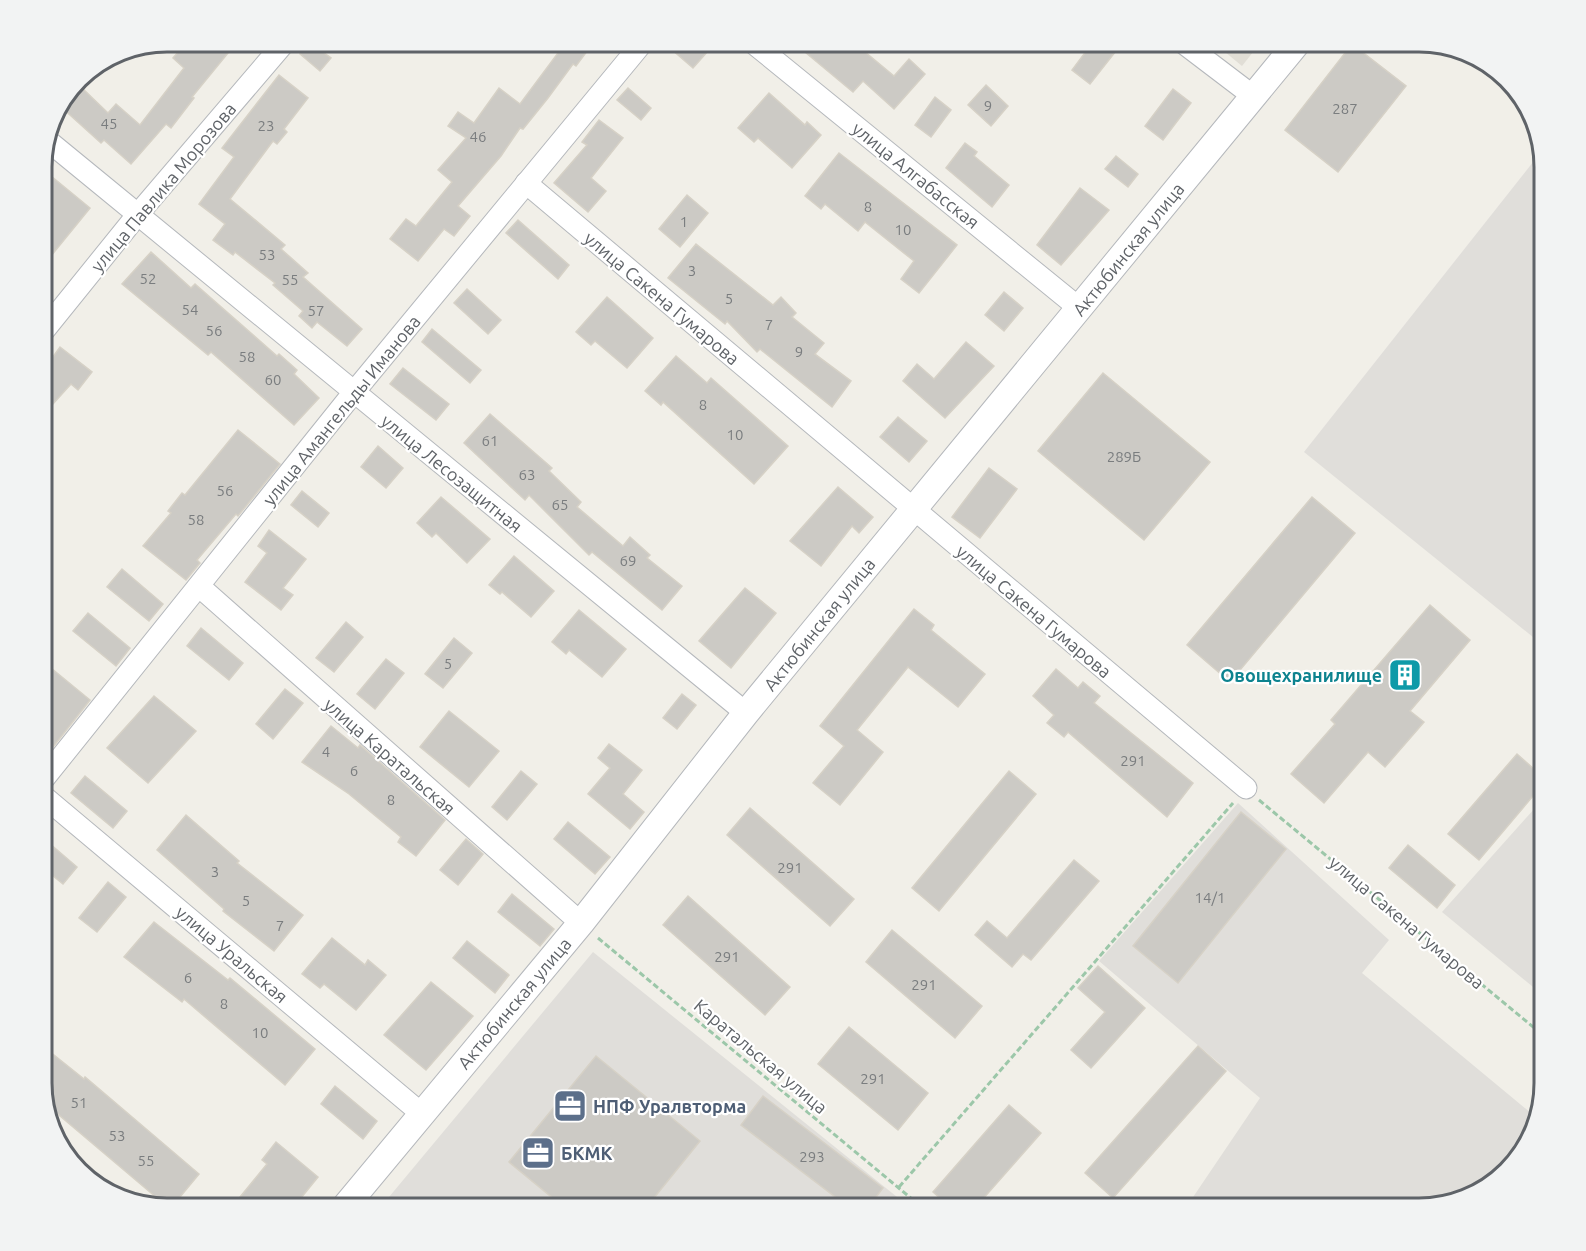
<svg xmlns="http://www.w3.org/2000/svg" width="1586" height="1251" font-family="Ubuntu,sans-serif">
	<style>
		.industrial { fill: #e0deda }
		.education { fill: #e1ded6 }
		.building { fill: #cccac5; stroke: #d6d1c6; stroke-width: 1.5 }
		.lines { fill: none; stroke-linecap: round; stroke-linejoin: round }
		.minor-casing { stroke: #b5b8bc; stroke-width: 23 }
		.tertiary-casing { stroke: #b5b8bc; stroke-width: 28 }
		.path { stroke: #9cc7a9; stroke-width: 3; stroke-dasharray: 6 3; stroke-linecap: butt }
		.minor { stroke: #fff; stroke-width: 21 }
		.tertiary { stroke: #fff; stroke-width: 26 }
		.labels { text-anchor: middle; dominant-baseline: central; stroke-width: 4.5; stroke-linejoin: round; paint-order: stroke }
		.number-label { font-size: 15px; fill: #7a7d7f }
		.street-label { font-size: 18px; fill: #5f6368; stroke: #fff }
		.culture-label { font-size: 18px; font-weight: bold; fill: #0d838f; stroke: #fff; text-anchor: end }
		.service-label { font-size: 18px; font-weight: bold; fill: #4e5e75; stroke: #fff; text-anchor: start }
		.rim { fill: none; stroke: #5f6368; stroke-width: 3 }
	</style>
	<rect width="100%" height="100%" fill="#f1efe8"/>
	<g class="industrial">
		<path d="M1541,152L1544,167V646L1304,452Z"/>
		<path d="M1544,798V996L1442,912Z"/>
		<path d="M1238,803L1389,940L1362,973L1537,1118L1535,1131L1513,1166L1474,1196L1419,1209H1185L1260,1098L1099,961Z"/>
		<path d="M593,952L912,1209H379Z"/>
	</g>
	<path class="education" d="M1213,42H1261L1242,66Z"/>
	<g class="building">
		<path d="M187,42H237L192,97L194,98L171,128L166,124L131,164L104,140L101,143L60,106L79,85L108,113L116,104L140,125L184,68L173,58Z"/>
		<path d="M309,42L331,58L320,71L300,54Z"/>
		<path d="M544,42H577L588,50L576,66L573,64L548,98L523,129L520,128L501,156L458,206L470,216L454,236L444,229L418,261L390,239L406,219L416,226L452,182L438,170L466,138L448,126L458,112L474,123L499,88L520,104L558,53Z"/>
		<path d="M663,42H716L693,68Z"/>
		<path d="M793,42H853L894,76L909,59L925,74L894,109L863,81L853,92Z"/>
		<path d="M1093,42H1123L1090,84L1072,70Z"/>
		<path d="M1352,44L1406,86L1338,172L1285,130Z"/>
		<path d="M279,75L308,98L284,129L287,132L277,144L273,141L230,199L285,245L281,249L308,273L303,277L362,329L347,346L317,322L312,328L299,316L303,311L273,285L275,283L235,252L233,255L213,240L225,224L199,204L234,157L222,148Z"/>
		<path d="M986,85L1008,106L991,126L968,105Z"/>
		<path d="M628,88L651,108L641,120L617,100Z"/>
		<path d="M1173,89L1191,103L1163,140L1145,126Z"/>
		<path d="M769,93L805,125L807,122L821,135L792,168L758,138L754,142L738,128Z"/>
		<path d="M935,97L951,110L931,137L915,125Z"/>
		<path d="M599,120L623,138L591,178L606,191L588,212L554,183L587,145L582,142Z"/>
		<path d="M965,143L977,152L974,156L1009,185L992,207L946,168Z"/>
		<path d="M839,153L957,245L919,293L901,279L914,261L865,222L858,231L825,204L821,209L805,196Z"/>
		<path d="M1116,156L1138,174L1128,187L1105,169Z"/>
		<path d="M51,176L90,208L42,267V187Z"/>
		<path d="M1080,188L1109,210L1061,265L1037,245Z"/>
		<path d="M687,195L708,213L680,247L659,229Z"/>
		<path d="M518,220L569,265L558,279L506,233Z"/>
		<path d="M696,244L773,305L781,297L796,313L792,317L824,343L815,354L851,381L832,407L760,349L757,352L727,321L725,324L668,278Z"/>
		<path d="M151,252L191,288L195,284L277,356L279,354L297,370L294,374L319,398L294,425L211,352L208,355L122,284Z"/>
		<path d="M467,289L501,320L488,334L454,303Z"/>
		<path d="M1004,292L1023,308L1004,331L985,315Z"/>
		<path d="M607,297L653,338L627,368L595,341L591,345L576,332Z"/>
		<path d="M432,329L481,370L470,383L422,342Z"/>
		<path d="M966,342L994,366L945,418L903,381L917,364L934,379Z"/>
		<path d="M60,347L92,372L78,390L71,384L42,416V372Z"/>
		<path d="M676,356L707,383L711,378L788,446L754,484L663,402L661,405L645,391Z"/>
		<path d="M403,368L449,404L436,420L390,384Z"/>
		<path d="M1103,373L1210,462L1144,540L1038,451Z"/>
		<path d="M490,414L552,468L549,471L581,502L577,507L623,546L630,537L650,555L647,558L682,586L662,610L592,552L589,555L529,495L525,500L464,443Z"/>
		<path d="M898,417L927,441L909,462L880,437Z"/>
		<path d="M238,430L280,464L238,516L236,514L197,560L200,563L186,580L143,546L171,513L168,511L182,493L185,495Z"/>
		<path d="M378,446L403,468L386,488L361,467Z"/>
		<path d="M989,468L1017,489L980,538L952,517Z"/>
		<path d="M838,487L873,517L859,533L852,526L821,566L790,541Z"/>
		<path d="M302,491L329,513L318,527L291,505Z"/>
		<path d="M441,497L490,539L467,563L436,533L432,537L417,523Z"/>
		<path d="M1312,497L1355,533L1230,682L1187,645Z"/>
		<path d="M269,530L306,559L283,588L293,595L281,610L245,582L267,553L258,546Z"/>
		<path d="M514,556L554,591L531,617L502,592L500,594L489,585Z"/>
		<path d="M122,569L163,604L149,621L107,587Z"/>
		<path d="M745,588L776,613L731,668L699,641Z"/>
		<path d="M1430,605L1470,640L1410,711L1424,722L1385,767L1368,752L1324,803L1291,774L1335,724L1331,720Z"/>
		<path d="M914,609L934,625L931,630L985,674L958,707L908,667L857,730L883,752L840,805L813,783L844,746L820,726Z"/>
		<path d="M579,610L626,649L602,677L569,650L566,654L552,642Z"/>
		<path d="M88,613L130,648L116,666L73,631Z"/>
		<path d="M346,622L363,637L334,672L316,658Z"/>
		<path d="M201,628L243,663L229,680L187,646Z"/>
		<path d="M454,638L472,653L443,688L425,674Z"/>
		<path d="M386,659L404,673L375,709L357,694Z"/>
		<path d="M51,668L90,700L53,747L42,738V679Z"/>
		<path d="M1056,669L1078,688L1083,682L1100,696L1094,703L1193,783L1167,817L1068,732L1064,737L1047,723L1054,715L1033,696Z"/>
		<path d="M285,689L303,703L273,739L256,724Z"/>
		<path d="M682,694L696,705L677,729L663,718Z"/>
		<path d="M154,696L196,731L148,783L107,748Z"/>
		<path d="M449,711L499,751L469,787L420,747Z"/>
		<path d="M331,726L358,748L360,745L445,820L416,856L398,842L401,837L349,794L302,762Z"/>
		<path d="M609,744L642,770L623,794L644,812L630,829L588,794L610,768L598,758Z"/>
		<path d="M1517,754L1544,778V783L1479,860L1448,834Z"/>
		<path d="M521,771L537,784L507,820L492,807Z"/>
		<path d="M1009,771L1036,794L939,911L912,888Z"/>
		<path d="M85,776L127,811L113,828L71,793Z"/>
		<path d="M750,808L854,899L830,926L727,835Z"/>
		<path d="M1241,812L1286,849L1178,983L1133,946Z"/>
		<path d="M186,815L239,861L237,863L303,915L274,951L223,911L224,909L157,850Z"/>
		<path d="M568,822L610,857L595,874L554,839Z"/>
		<path d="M42,837L77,867L63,884L42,867Z"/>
		<path d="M466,839L483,854L458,885L440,870Z"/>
		<path d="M1408,845L1455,885L1437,908L1389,868Z"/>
		<path d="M1074,860L1099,881L1031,960L1023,954L1012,967L975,935L987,921L1007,938Z"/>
		<path d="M108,882L126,897L97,932L79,918Z"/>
		<path d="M512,894L554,929L540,946L498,912Z"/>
		<path d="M688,896L790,987L765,1015L663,925Z"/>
		<path d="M154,922L228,980L230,978L315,1049L285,1085L184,999L182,1002L124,957Z"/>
		<path d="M892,930L982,1006L955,1038L866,962Z"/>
		<path d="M332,938L365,965L368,960L386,975L356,1010L324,984L320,988L302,974Z"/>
		<path d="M467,941L509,975L495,993L453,958Z"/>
		<path d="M1098,966L1145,1008L1091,1068L1071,1050L1105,1012L1078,988Z"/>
		<path d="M431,982L473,1016L426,1070L384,1035Z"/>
		<path d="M849,1027L928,1093L898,1130L818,1064Z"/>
		<path d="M1198,1046L1226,1071L1113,1198L1085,1173Z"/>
		<path d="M49,1051L84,1079L85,1077L199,1174L170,1209L46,1104L42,1092V1059Z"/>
		<path d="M596,1056L700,1141L645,1209H566L509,1162Z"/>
		<path d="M335,1086L377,1121L363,1139L321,1104Z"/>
		<path d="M763,1096L883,1188L867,1209H851L741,1125Z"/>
		<path d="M1009,1105L1041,1133L974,1209H952L933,1192Z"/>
		<path d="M276,1142L318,1177L292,1209H245L236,1202L267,1164L262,1160Z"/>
	</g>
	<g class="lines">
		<defs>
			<g id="minor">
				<path d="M752,42L1079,308"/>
				<path d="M1182,42L1253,96"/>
				<path d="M47,140L746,713"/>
				<path d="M526,183L1246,788"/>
				<path d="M42,333L138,214L285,42"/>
				<path d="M200,587L581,923"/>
				<path d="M42,781L354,392L643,42"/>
				<path d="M42,795L422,1114"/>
			</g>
			<path id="tertiary" d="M343,1209L581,923L746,713L1298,42"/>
		</defs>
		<use href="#minor" class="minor-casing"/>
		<use href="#tertiary" class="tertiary-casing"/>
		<g class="path">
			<path d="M1259,800L1544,1036"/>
			<path d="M598,938L924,1209"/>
			<path d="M899,1187L1233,803"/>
		</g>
		<use href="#minor" class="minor"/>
		<use href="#tertiary" class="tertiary"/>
	</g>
	<defs>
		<symbol id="building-square" viewBox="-11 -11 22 22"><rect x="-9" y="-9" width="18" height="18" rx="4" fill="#0f9aa8" stroke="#fff"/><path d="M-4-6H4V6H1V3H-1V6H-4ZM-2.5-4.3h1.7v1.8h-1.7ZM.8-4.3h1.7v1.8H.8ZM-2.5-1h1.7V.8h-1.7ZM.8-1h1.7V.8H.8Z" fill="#fff"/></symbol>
		<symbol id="office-square" viewBox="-11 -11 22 22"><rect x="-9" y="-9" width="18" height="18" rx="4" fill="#5c6f8a" stroke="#fff"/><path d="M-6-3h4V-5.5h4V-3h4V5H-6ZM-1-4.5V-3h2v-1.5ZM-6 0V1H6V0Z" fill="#fff"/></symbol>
	</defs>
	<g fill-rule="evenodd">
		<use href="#building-square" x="1386" y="656" width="38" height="38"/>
		<use href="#office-square" x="551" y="1087" width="38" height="38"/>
		<use href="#office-square" x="519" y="1134" width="38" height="38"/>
	</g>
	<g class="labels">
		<g class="number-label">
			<text x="988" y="105">9</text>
			<text x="1345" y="108">287</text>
			<text x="109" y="123">45</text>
			<text x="266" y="125">23</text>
			<text x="478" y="136">46</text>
			<text x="868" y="206">8</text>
			<text x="684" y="221">1</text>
			<text x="903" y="229">10</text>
			<text x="267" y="254">53</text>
			<text x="692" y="270">3</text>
			<text x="148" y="278">52</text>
			<text x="290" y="279">55</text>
			<text x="729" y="298">5</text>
			<text x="190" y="309">54</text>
			<text x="316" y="310">57</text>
			<text x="769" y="324">7</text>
			<text x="214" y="330">56</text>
			<text x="799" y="351">9</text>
			<text x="247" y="356">58</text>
			<text x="273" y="379">60</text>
			<text x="703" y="404">8</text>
			<text x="735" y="434">10</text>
			<text x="490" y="440">61</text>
			<text x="1124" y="456">289Б</text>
			<text x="527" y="474">63</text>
			<text x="225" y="490">56</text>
			<text x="560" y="504">65</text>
			<text x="196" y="519">58</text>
			<text x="628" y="560">69</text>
			<text x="448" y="663">5</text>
			<text x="326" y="751">4</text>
			<text x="1133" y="760">291</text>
			<text x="354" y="770">6</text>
			<text x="391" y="799">8</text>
			<text x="790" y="867">291</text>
			<text x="215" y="871">3</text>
			<text x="1210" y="897">14/1</text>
			<text x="246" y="900">5</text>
			<text x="280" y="925">7</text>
			<text x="727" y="956">291</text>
			<text x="188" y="977">6</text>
			<text x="924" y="984">291</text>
			<text x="224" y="1003">8</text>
			<text x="260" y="1032">10</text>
			<text x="873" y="1078">291</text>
			<text x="79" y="1102">51</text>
			<text x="117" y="1135">53</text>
			<text x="812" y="1156">293</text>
			<text x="146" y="1160">55</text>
		</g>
		<g class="street-label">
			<text transform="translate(916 175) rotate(39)">улица Алгабасская</text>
			<text transform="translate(163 187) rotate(-50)">улица Павлика Морозова</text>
			<text transform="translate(1128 249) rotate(-51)">Актюбинская улица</text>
			<text transform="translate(662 298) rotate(40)">улица Сакена Гумарова</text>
			<text transform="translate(341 410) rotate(-51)">улица Амангельды Иманова</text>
			<text transform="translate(452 473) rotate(39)">улица Лесозащитная</text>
			<text transform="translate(1034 611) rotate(40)">улица Сакена Гумарова</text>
			<text transform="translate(819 624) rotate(-51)">Актюбинская улица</text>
			<text transform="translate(390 756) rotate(41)">улица Каратальская</text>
			<text transform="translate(1407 922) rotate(40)">улица Сакена Гумарова</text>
			<text transform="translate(232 954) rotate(40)">улица Уральская</text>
			<text transform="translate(514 1003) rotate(-50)">Актюбинская улица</text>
			<text transform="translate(761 1056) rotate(40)">Каратальская улица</text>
		</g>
		<g class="culture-label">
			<text x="1382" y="675">Овощехранилище</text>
		</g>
		<g class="service-label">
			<text x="593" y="1106">НПФ Уралвторма</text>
			<text x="561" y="1153">БКМК</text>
		</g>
	</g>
	<path d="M0 0H1586V1251H0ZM167 52H1419A115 115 0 0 1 1534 167V1083A115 115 0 0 1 1419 1198H167A115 115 0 0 1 52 1083V167A115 115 0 0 1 167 52Z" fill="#f2f3f3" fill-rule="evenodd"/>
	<path class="rim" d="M167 52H1419A115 115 0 0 1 1534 167V1083A115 115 0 0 1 1419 1198H167A115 115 0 0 1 52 1083V167A115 115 0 0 1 167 52Z"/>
</svg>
